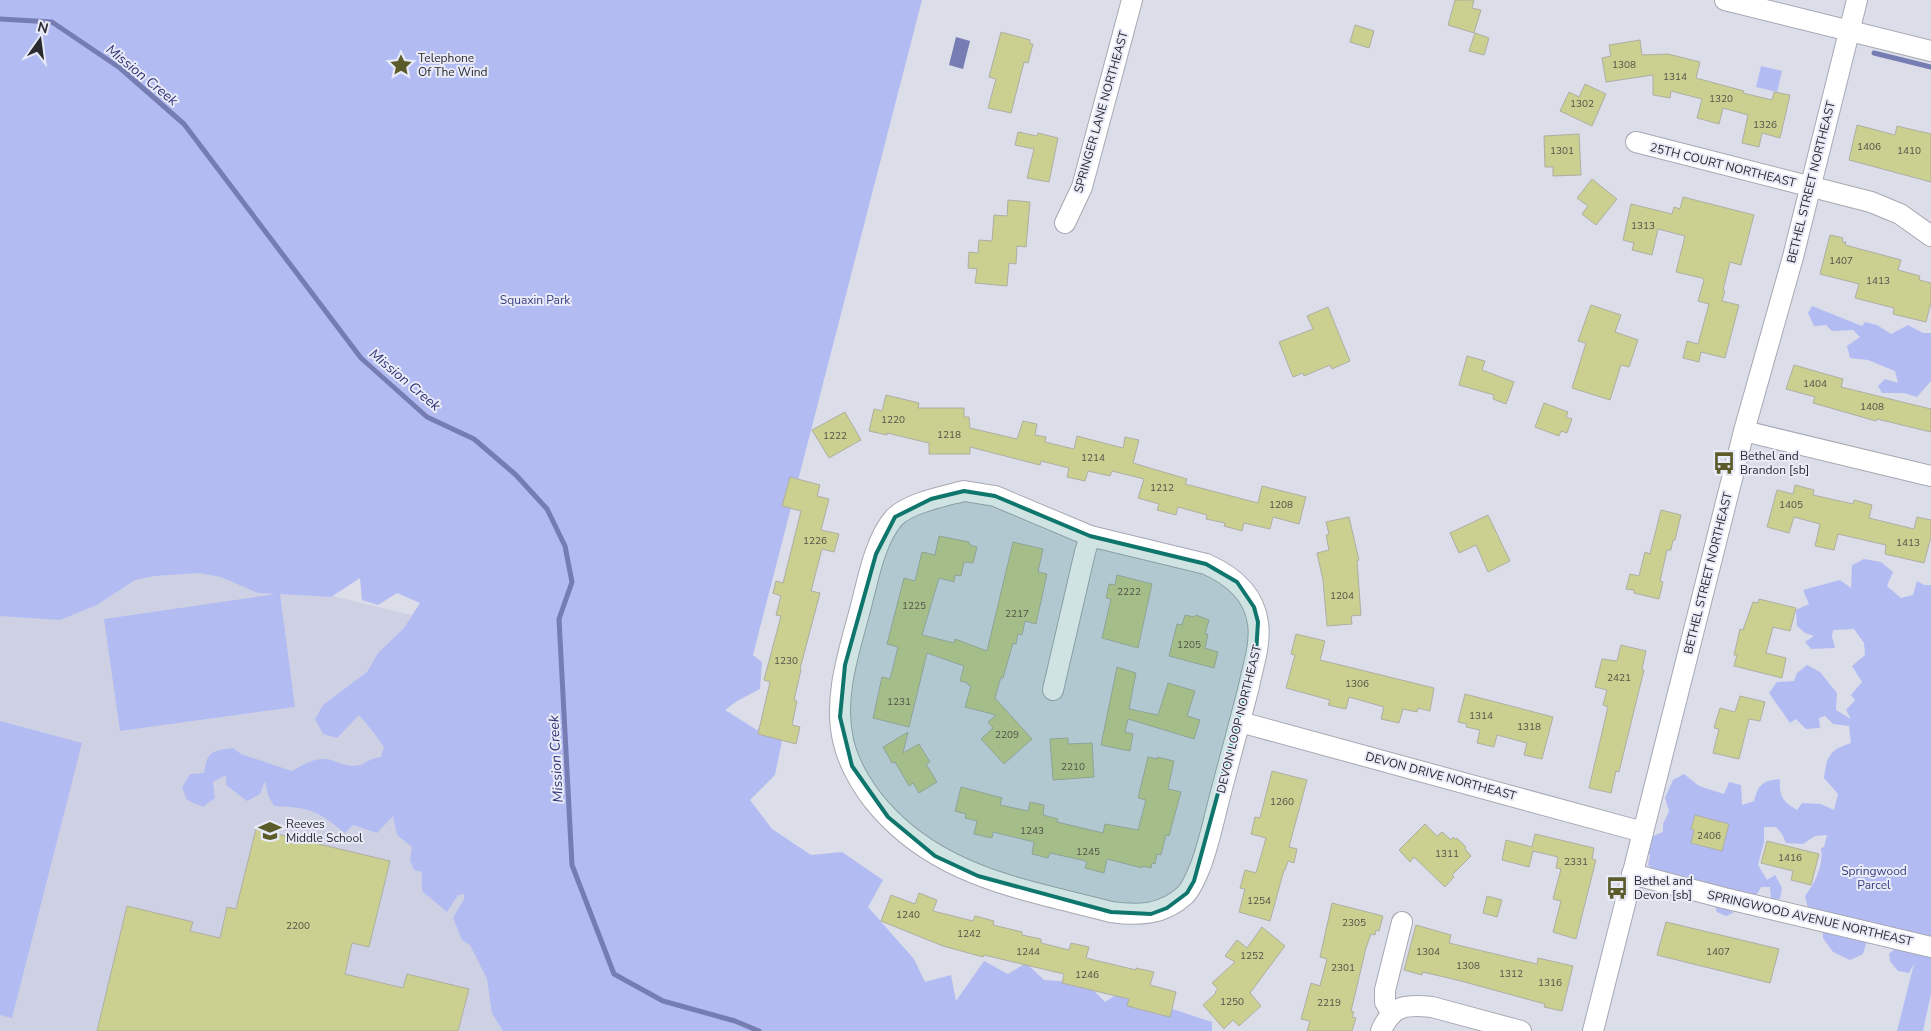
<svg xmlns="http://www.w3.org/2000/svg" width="1931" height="1031" font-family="'Nunito Sans',sans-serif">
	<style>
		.built { fill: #ced1e4 }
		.green { fill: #b3bcf2 }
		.water { fill: #757db2 }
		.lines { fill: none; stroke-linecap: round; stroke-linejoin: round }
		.stream { stroke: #757db2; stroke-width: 5 }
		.building { fill: #cbcf90; stroke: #aeafa3 }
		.minor-casing { stroke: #a6a8b3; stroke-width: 22 }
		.minor { stroke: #fff; stroke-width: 20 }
		.marked { fill: #0f766e; fill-opacity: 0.2; stroke: #0f766e; stroke-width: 4; stroke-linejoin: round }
		.labels { text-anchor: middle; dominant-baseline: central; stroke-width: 4; stroke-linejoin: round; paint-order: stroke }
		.number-label { font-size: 10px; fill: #525448 }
		.poi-label { font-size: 12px; fill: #2a2b30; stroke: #e8ebf7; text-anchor: start }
		.street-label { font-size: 12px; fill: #2a2b30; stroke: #e8ebf7 }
		.park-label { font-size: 12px; fill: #3a3e82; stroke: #e8ebf7 }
		.water-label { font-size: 14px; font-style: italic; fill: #313376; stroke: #e8ebf7 }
	</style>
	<rect width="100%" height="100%" fill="#dbdde9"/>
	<path class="built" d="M0,515L477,631L604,1031H0Z"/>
	<g class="green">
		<path d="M0,0H922L753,655L762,662L760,689L737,701L725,710L757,730L762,725L783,736L775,775L750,800L772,829L811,855L842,852L883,880L868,907L914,959L925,982L951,975L956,1001L984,961L1008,974L1026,963L1044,980L1086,983L1105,1002L1121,992L1212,1022V1031H503L492,1013L487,979L470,945L462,940L453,918L464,899V894L458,895L447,912L422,891V872L414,870L410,860L412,847L397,835L393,816L377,833L353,825L345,833C316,810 312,808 274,806L268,795L265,781L260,794L247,801L226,785V775L213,782L215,798L203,807L187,800L182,787L190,774L204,773C207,751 212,751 233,748L241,754L292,771C301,766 310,760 321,759C332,757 345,769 359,765C367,763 370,758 381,757L384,747L374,733L359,715L337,738L323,734L315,719L323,705L367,672L378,653L404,628L420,603L397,593L378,605L362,600L360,578L331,597L280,594L295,707L120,731L104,619L276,594L258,593L221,577L199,573L154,576L135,580L97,605L60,620L0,616Z"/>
		<path d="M1761,66L1782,71L1777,92L1756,87Z"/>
		<path d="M1812,306L1862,326L1865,322L1877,325L1891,334L1908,325L1923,333H1931V381L1917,397L1904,393H1882L1878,386L1885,379L1898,383L1895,371L1868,360L1850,358L1847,346L1860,337L1853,330L1832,331L1826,325L1814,326L1808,313Z"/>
		<path d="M1864,559L1881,562L1893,572L1887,586L1901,598L1913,595L1917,581L1924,585H1931V994L1923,1031H1897L1914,964L1909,973L1898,971L1890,961L1889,954L1898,946L1865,934L1866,944L1863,954L1850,960L1833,952L1823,938V927L1808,908L1805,896C1815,883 1824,865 1821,848L1824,847L1827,835L1815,836L1803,844L1786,843L1782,834L1776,827H1764V842L1758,865L1767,880L1775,875L1782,888L1780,899H1771L1770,887H1761L1757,894H1748L1729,907L1733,913L1726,916L1717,912L1715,905L1663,877L1648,865L1650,855L1646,849L1648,838L1663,832V824L1669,811L1665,798L1673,780L1684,774L1699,786L1724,794L1729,782L1741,785L1742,805L1754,801C1759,784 1762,781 1780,779C1779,796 1782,801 1797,810L1802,803L1821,804L1834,810L1838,794L1824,778C1827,756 1829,750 1851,743L1849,726L1833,724L1825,716L1819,718L1820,728L1806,729L1796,719L1790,723L1769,693L1777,682L1794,681L1797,673L1807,665L1820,672L1837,693L1836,710L1851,719L1846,710L1855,700L1851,695L1862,682L1852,666L1865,655L1864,643L1854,629L1833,630L1832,636L1835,648L1811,649L1805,642L1814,636L1805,633L1797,626L1796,610L1809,604L1803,590L1840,580L1851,588L1852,565Z"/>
		<path d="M0,721L82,743L12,1018L0,1015Z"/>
	</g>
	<path class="water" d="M956,37L970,41L963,69L949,65Z"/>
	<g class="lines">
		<g class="stream">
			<path d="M0,19L52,22L120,68L184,124L361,358L427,417L474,439L516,475L547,509L565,546L572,582L559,619L572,865L614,974L663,1001L735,1021L759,1031"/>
			<path d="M1874,53L1931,67"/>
		</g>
	</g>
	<g class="building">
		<path d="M1455,0H1474L1472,8L1481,10L1474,33L1448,25Z"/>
		<path d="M1355,25L1374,31L1369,48L1350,42Z"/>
		<path d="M1001,32L1030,40V44H1033L1028,63L1024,62L1011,113L988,108L996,79L989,77Z"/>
		<path d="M1475,33L1489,38L1484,55L1469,51Z"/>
		<path d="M1640,40L1642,55L1668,54L1700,62L1696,78L1744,91L1743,93L1772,100L1774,92L1790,95L1780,138L1762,133L1759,147L1742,143L1748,115L1723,108L1719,124L1697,118L1702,99L1671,91L1670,98L1653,95V75L1606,82L1602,58L1611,56L1609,45Z"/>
		<path d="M1585,84L1606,94L1592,126L1560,111L1569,92L1579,97Z"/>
		<path d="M1857,125L1895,135L1897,126L1931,134V182L1849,160Z"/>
		<path d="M1018,132L1037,136L1038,133L1058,138L1049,182L1027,178L1034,149L1015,145Z"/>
		<path d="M1579,134L1581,175L1553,176V167H1545L1544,136Z"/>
		<path d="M1592,179L1617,199L1596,225L1582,214L1588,206L1577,198Z"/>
		<path d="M1683,197L1754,215L1741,265L1730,262L1723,290L1725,291L1722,301L1739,305L1725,358L1701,352L1699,362L1683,358L1687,341L1698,344L1709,304L1698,301L1704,280L1702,278L1676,272L1685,236L1658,229L1652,255L1632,250L1634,243L1623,240L1631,204L1672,214L1674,207L1680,209Z"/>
		<path d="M1008,200L1030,202L1026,247L1017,246L1016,264L1009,263L1007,286L975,283L977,269L968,268L969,252L978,253L979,240L992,241L994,215L1007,216Z"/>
		<path d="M1830,235L1843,238L1842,242H1846L1845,245L1901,260L1898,270L1920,276L1919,280L1931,283V302L1926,322L1893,314L1894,308L1855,298L1859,284L1820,274Z"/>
		<path d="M1591,305L1621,315L1615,332L1638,340L1629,367L1621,365L1610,400L1572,388L1586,343L1578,341Z"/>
		<path d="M1328,307L1350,361L1332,369L1330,365L1304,376L1303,373L1293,377L1279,342L1313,329L1307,316Z"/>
		<path d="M1467,356L1485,361L1482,370L1514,382L1506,404L1493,399L1494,395L1459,385Z"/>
		<path d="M1794,365L1843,379L1841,387L1931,409V432L1877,419L1876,421L1813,403L1815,397L1786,389Z"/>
		<path d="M886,395L919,403L918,408H964V417H969L970,428L1017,439L1023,421L1037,424L1035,435L1046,437L1045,442L1074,449L1077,436L1123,448L1125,437L1139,440L1133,463L1187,479L1185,484L1258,503L1262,486L1306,497L1299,524L1273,517L1270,529L1244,523L1242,531L1224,526L1225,523L1206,519L1207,515L1178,507L1176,515L1157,510L1159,504L1138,498L1144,479L1112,471L1110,476L1088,471L1085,481L1067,477L1069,468L1041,461L1040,465L970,447V454H929V443L887,433V435L869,431L874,409L882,411Z"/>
		<path d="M1544,403L1568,412L1566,417L1572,419L1567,433L1561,431L1559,436L1535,427Z"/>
		<path d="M845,412L861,440L829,458L812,430Z"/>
		<path d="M790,477L820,485L817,496L829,499L821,530L839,534L834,552L822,549L811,591L820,593L800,669L801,670L794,700L797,701L792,725L800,727L796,744L758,734L770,682L764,680L781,616L776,615L781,596L773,593L776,581L783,583L801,511L782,506Z"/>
		<path d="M1795,485L1814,490L1813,495L1853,504L1854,500L1872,505L1869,518L1914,529L1917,517L1931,520V537L1924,563L1885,554L1886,545L1838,534L1834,550L1815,546L1820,524L1794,517L1789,533L1767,527L1777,490L1793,494Z"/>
		<path d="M1661,510L1681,515L1675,540H1673L1671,550H1667L1660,581L1663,582L1659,599L1634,593V590L1626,589L1630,574L1639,576L1645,552L1650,554Z"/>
		<path d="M1488,515L1510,561L1488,572L1476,545L1459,553L1450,533Z"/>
		<path d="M1349,517L1359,560L1357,561L1361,615L1351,616L1352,624L1327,626L1323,580L1317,553L1329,550L1326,535L1329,534L1326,522Z"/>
		<path d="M939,536L969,542L970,545L977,547L973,563L964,562L961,576L955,575L954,582L939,578L922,635L954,643L955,639L987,651L1013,542L1043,549L1038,572L1047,574L1036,624L1025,621L1022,635L1018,634L1016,644L1013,643L1003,678L1001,677L995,698L1032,739L1004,764L981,739L993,728L988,722L996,715L965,707L971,686L968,685V683L960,681L964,666L927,653L909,727L873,718L882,677L890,679L898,647L887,644L904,578L915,581L922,552L935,555Z"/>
		<path d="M1117,575L1152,584L1138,648L1102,638L1111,599L1106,598L1109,584L1115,585Z"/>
		<path d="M1759,599L1796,608L1790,631L1773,627L1766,653L1786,658L1782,678L1734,666L1737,655H1734L1740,629L1743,630L1753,602L1758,603Z"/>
		<path d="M1185,615L1194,617L1196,615L1209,620L1205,634H1208L1205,648L1218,652L1214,668L1169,656L1177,624L1182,625Z"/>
		<path d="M1296,634L1325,641L1320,660L1434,688L1430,711L1418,708L1417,712L1403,709L1399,723L1381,719L1384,707L1349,697L1346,709L1328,705L1330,700L1286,688L1295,655L1291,654Z"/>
		<path d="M1621,645L1646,651L1642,669L1644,670L1619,772L1616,771L1611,793L1589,788L1608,707L1603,705L1607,690L1595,687L1602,659L1617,661Z"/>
		<path d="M1117,667L1136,673L1129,709L1158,715L1168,683L1195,691L1187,716L1200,720L1194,739L1128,719L1125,732L1133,734L1130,751L1101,745Z"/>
		<path d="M1465,694L1553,717L1542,759L1524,755L1527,743L1497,735L1494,747L1477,743L1480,730L1466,727L1467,724L1458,722Z"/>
		<path d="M1740,696L1765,702L1760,721L1749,719L1739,759L1713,753L1719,729L1714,728L1720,708L1735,712Z"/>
		<path d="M908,732L903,753L919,744L930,762L926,764L937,782L919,793L913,783L909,786L895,762L892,763L883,747Z"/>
		<path d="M1068,738V744L1092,743L1094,777L1053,780L1050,739Z"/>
		<path d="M1148,757L1157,759V757L1174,761L1168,789L1181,792L1169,836L1166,835L1161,855L1157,854L1155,864L1152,863L1151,868L1142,866V868L1107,859L1104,873L1085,868L1087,862L1082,860L1050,853L1048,858L1032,854L1034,842L993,832L992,838L974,834L977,821L965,818L966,814L955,811L961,787L1002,798L1000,805L1028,811L1030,802L1044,805L1043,815L1058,819L1057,822L1103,833L1105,824L1138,830L1146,800L1138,798Z"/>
		<path d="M1272,771L1307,780L1289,847L1297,849L1294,863L1288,861L1285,870H1284L1270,921L1239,912L1245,889L1240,888L1245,870L1256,873L1266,838L1251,834L1255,817L1260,818Z"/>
		<path d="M1695,815L1729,824L1722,851L1691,843L1694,830L1691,829Z"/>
		<path d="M1425,824L1437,836L1442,832L1451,840L1453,837L1455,839L1457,838L1466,847L1465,849L1471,856L1452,875L1454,877L1445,887L1414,857L1410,862L1399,850Z"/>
		<path d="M256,829L390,861L369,947L352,943L345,974L403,988L407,974L469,989L458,1031H97L127,906L193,922L190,931L220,938L227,907L236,909Z"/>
		<path d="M1535,834L1594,848L1592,859L1596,860L1576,939L1553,932L1561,901L1553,899L1561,869L1556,868L1558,857L1533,851L1529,867L1502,860L1506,840L1532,847Z"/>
		<path d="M1767,841L1819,854L1811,885L1791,880L1793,871L1761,863Z"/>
		<path d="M919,893L937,900L933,911L973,921L975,916L994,921L993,925L1022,932V935L1041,939V943L1069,950L1071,943L1089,947L1086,958L1136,970V968L1154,972L1150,985L1176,992L1170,1017L1127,1006L1129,999L1062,983L1064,974L984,955L983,957L943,946L881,921L891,895L915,904Z"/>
		<path d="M1487,896L1502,900L1497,917L1483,913Z"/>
		<path d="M1332,903L1383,916L1379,931L1376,930L1375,935L1371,934L1366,948L1351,1011L1354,1012L1352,1017L1356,1018L1352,1031H1307L1310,1021L1301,1019L1311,983L1320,986L1327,959L1320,957Z"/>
		<path d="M1666,922L1779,949L1770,983L1657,955Z"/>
		<path d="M1416,925L1451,935L1449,943L1537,964L1538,958L1573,966L1562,1011L1544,1007L1545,1004L1461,981L1423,972L1422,975L1404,970Z"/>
		<path d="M1262,927L1285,946L1250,993L1261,1006L1239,1026L1233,1020L1224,1029L1203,1005L1216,993L1215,992L1218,989L1212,983L1235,962L1225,956L1237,940L1247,948Z"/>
	</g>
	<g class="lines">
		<defs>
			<g id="minor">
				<path d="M1725,0L1931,51"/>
				<path d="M1636,142L1871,202L1900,214L1931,236"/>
				<path d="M1065,223L1082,187L1132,0"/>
				<path d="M1744,431L1931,476"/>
				<path d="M964,491L995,496L1090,536L1206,564C1231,575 1254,593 1258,623C1261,644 1253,666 1249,686C1241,718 1232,750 1224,781C1216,809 1211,838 1201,865C1197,875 1192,888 1185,895C1163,915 1139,916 1111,912C1031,891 948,879 888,817C868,797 849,768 843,740C833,695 850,649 861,606C868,579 875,540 894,518C908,503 945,496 964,491Z"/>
				<path d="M1053,690L1085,552L1090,536"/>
				<path d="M1240,722L1643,832"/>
				<path d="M1632,874L1724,898L1931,947"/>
				<path d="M1392,1014L1385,1002V990L1402,922"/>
				<path d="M1381,1031C1392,1005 1406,1004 1432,1007L1521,1031"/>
				<path d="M1593,1031L1744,431L1793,257L1857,0"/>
			</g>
		</defs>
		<use href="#minor" class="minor-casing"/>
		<use href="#minor" class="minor"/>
	</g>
	<path class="marked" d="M964,491L995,496L1090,536L1206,564L1237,582L1254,607L1258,622L1256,654L1194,881L1187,893L1167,908L1151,914L1111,912L978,876L935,856L888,817L852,766L840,717L845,665L876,554L895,517L931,499Z"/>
	<defs>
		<symbol id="sight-bare" viewBox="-9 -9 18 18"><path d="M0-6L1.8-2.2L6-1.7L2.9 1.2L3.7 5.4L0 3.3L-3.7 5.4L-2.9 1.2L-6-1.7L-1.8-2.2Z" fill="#5b5c2a" stroke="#e8ebf7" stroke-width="2.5" paint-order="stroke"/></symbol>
		<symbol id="bus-bare" viewBox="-9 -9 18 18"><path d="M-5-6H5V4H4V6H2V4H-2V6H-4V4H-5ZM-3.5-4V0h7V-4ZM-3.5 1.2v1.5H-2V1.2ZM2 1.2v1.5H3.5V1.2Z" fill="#5b5c2a" stroke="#e8ebf7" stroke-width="2.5" paint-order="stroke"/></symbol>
		<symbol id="school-bare" viewBox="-9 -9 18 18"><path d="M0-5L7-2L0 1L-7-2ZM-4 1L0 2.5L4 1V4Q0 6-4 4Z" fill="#5b5c2a" stroke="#e8ebf7" stroke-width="2.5" paint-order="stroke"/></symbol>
	</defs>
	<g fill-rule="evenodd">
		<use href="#sight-bare" x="385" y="49" width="32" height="32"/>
		<use href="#bus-bare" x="1708" y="447" width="32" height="32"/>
		<use href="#school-bare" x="254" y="815" width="32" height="32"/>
		<use href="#bus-bare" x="1601" y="872" width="32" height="32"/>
	</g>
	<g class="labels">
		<g class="number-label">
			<text x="1624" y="65">1308</text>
			<text x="1675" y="77">1314</text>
			<text x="1721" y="99">1320</text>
			<text x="1582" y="104">1302</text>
			<text x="1765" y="125">1326</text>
			<text x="1869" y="147">1406</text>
			<text x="1562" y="151">1301</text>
			<text x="1909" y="151">1410</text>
			<text x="1643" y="226">1313</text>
			<text x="1841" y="261">1407</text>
			<text x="1878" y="281">1413</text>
			<text x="1815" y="384">1404</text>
			<text x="1872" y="407">1408</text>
			<text x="893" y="420">1220</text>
			<text x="949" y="435">1218</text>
			<text x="835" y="436">1222</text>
			<text x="1093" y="458">1214</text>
			<text x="1162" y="488">1212</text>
			<text x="1281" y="505">1208</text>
			<text x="1791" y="505">1405</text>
			<text x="815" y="541">1226</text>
			<text x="1908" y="543">1413</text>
			<text x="1129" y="592">2222</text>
			<text x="1342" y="596">1204</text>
			<text x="914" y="606">1225</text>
			<text x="1017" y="614">2217</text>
			<text x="1189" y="645">1205</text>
			<text x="786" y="661">1230</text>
			<text x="1619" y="678">2421</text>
			<text x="1357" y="684">1306</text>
			<text x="899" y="702">1231</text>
			<text x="1481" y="716">1314</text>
			<text x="1529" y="727">1318</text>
			<text x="1007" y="735">2209</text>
			<text x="1073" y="767">2210</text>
			<text x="1282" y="802">1260</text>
			<text x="1032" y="831">1243</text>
			<text x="1709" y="836">2406</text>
			<text x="1088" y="852">1245</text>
			<text x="1447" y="854">1311</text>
			<text x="1790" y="858">1416</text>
			<text x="1576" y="862">2331</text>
			<text x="1259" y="901">1254</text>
			<text x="908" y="915">1240</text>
			<text x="1354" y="923">2305</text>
			<text x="298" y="926">2200</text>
			<text x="969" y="934">1242</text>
			<text x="1028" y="952">1244</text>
			<text x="1428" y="952">1304</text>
			<text x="1718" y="952">1407</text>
			<text x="1252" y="956">1252</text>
			<text x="1468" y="966">1308</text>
			<text x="1343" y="968">2301</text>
			<text x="1511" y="974">1312</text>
			<text x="1087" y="975">1246</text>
			<text x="1550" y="983">1316</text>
			<text x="1232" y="1002">1250</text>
			<text x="1329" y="1003">2219</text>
		</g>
		<g class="poi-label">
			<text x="418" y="58">Telephone<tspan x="418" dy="14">Of The Wind</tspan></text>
			<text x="1740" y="456">Bethel and<tspan x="1740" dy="14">Brandon [sb]</tspan></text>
			<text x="286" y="824">Reeves<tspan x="286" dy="14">Middle School</tspan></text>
			<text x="1634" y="881">Bethel and<tspan x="1634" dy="14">Devon [sb]</tspan></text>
		</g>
		<g class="street-label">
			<text transform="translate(1101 112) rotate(-74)">SPRINGER LANE NORTHEAST</text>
			<text transform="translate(1723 165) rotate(14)">25TH COURT NORTHEAST</text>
			<text transform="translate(1811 182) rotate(-76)">BETHEL STREET NORTHEAST</text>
			<text transform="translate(1708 573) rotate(-76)">BETHEL STREET NORTHEAST</text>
			<text transform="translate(1239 719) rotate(-76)">DEVON LOOP NORTHEAST</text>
			<text transform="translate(1441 776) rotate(15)">DEVON DRIVE NORTHEAST</text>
			<text transform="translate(1810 918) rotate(13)">SPRINGWOOD AVENUE NORTHEAST</text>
		</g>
		<g class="park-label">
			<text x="535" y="300">Squaxin Park</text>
			<text x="1874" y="871">Springwood<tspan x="1874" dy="14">Parcel</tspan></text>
		</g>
		<g class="water-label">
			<text transform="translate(142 75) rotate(39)">Mission Creek</text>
			<text transform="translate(405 380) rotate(40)">Mission Creek</text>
			<text transform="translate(556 759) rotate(-93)">Mission Creek</text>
		</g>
	</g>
	<g transform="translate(40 40) rotate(14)" stroke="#e8ebf7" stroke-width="4" paint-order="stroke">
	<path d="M0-4L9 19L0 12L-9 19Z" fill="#2a2b30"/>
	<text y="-8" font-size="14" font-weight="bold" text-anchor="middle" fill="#2a2b30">N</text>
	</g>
</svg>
